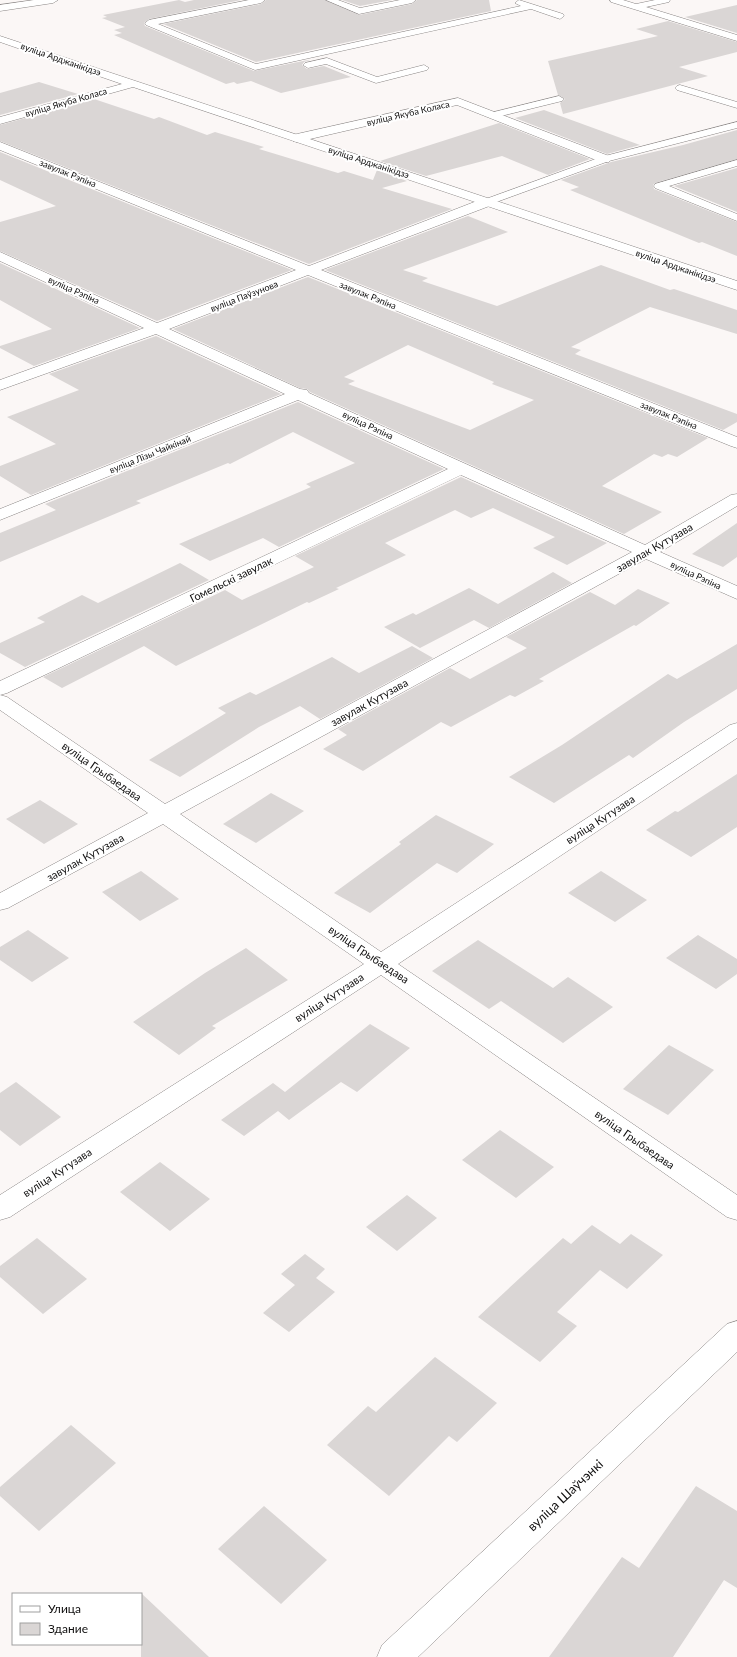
<svg xmlns="http://www.w3.org/2000/svg" width="737" height="1657" font-family="Lato,sans-serif">
	<style>
		.building { fill: #dad6d5; fill-rule: evenodd }
		.lines { fill: none; stroke-linecap: round; stroke-linejoin: round }
		.service-casing { stroke: #888483; stroke-width: 1 }
		.minor-casing { stroke: #888483; stroke-width: 1 }
		.tertiary-casing { stroke: #888483; stroke-width: 1 }
		.secondary-casing { stroke: #888483; stroke-width: 1 }
		.service { fill: #fff; fill-rule: evenodd }
		.minor { fill: #fff; fill-rule: evenodd }
		.tertiary { fill: #fff; fill-rule: evenodd }
		.secondary { fill: #fff; fill-rule: evenodd }
		.labels { text-anchor: middle; dominant-baseline: central; stroke-width: 4; stroke-linejoin: round; paint-order: stroke }
		.far-street-label { font-size: 9px; fill: #0f0e0e; stroke: #fff }
		.street-label { font-size: 11px; fill: #0f0e0e; stroke: #fff }
		.near-street-label { font-size: 13px; fill: #0f0e0e; stroke: #fff }
	</style>
	<rect width="100%" height="100%" fill="#fbf7f6"/>
	<g class="building">
		<path d="M179,0L185,2L194,0H241L149,19L144,23L145,26L254,71L308,60H310L304,62L302,65L307,69L324,66L351,77L281,93L251,81L237,84L234,82L226,84L114,35L122,33L114,30L125,27L102,18L107,17L103,15Z"/>
		<path d="M266,0H325L359,15L412,4L417,0H489L491,11L256,62L163,24L261,4Z"/>
		<path d="M342,0H392L360,6Z"/>
		<path d="M737,5V33L685,17Z"/>
		<path d="M668,21L737,42V52L679,67L708,76L563,114L560,103L565,99L558,95L548,61L658,36L636,29Z"/>
		<path d="M39,82L78,94L0,115V93Z"/>
		<path d="M94,99L154,119L159,117L207,135L215,132L264,147L259,149L338,173L344,171L373,180L377,170L407,181L382,188L452,209L309,264L0,141V125Z"/>
		<path d="M544,110L640,145L607,154L515,118Z"/>
		<path d="M499,123L590,159L548,175L502,156L426,176L380,161Z"/>
		<path d="M737,130V159L655,183L653,185L654,189L737,222V256L702,242L699,243L570,190L579,187L561,180L611,162L683,145Z"/>
		<path d="M0,152L292,270L157,321L0,251V222L56,206L0,180Z"/>
		<path d="M737,168V212L674,186Z"/>
		<path d="M468,216L508,232L403,270L428,278L422,281L497,306L601,265L670,290L674,289L737,310V334L650,307L571,347L581,350L575,354L737,414V422L723,430L325,270Z"/>
		<path d="M0,263L140,328L34,366L0,348V346L52,329L0,300Z"/>
		<path d="M308,277L708,438L677,457L668,454L662,457L654,454L602,486L662,512L624,534L310,392L307,389L300,388L173,329ZM408,345L494,382L492,384L534,400L470,430L348,384L355,381L344,377Z"/>
		<path d="M156,336L281,394L31,495L0,476V466L56,444L7,417L79,390L49,374Z"/>
		<path d="M298,402L444,469L279,547L263,538L210,561L179,544L311,487L306,484L355,463L293,432L230,464L228,463L136,501L141,503L0,562V533L56,510L45,504Z"/>
		<path d="M461,477L607,543L567,565L533,548L555,537L493,508L471,518L455,510L385,543L406,555L336,588L339,589L309,603L307,602L176,666L144,646L62,688L43,677L225,590L242,600L314,567L295,556Z"/>
		<path d="M737,523V557L723,567L692,554Z"/>
		<path d="M180,563L209,580L25,667L0,653V643L45,622L37,618L82,595L98,603Z"/>
		<path d="M553,572L572,583L489,628L474,620L420,648L384,627L413,613L416,615L469,588L498,604Z"/>
		<path d="M638,589L670,603L636,626L634,625L539,679L544,681L515,697L510,695L451,727L441,722L363,771L323,749L347,735L338,729L450,668L470,679L527,648L506,637L590,592L615,605Z"/>
		<path d="M737,644V689L684,722L633,758L629,755L554,803L509,777L562,745L668,674L677,679Z"/>
		<path d="M412,646L433,658L320,719L300,706L259,727L180,777L149,760L226,713L218,708L250,692L256,695L332,657L359,673Z"/>
		<path d="M737,774V827L691,857L646,830L675,811L678,812Z"/>
		<path d="M271,793L304,811L256,843L223,824Z"/>
		<path d="M40,800L78,824L44,844L6,819Z"/>
		<path d="M436,815L494,844L457,873L437,863L370,913L334,893L401,844L399,842Z"/>
		<path d="M141,871L179,899L140,921L102,892Z"/>
		<path d="M601,871L647,900L615,922L568,893Z"/>
		<path d="M28,930L69,958L32,982L0,960V947Z"/>
		<path d="M698,935L737,959V974L716,989L666,958Z"/>
		<path d="M478,940L553,988L568,977L613,1007L563,1043L501,1001L489,1009L432,971Z"/>
		<path d="M246,948L288,980L212,1026L216,1028L179,1055L133,1022L205,973Z"/>
		<path d="M370,1024L410,1048L357,1092L341,1082L289,1120L278,1111L244,1136L221,1120L273,1083L285,1092Z"/>
		<path d="M669,1045L714,1070L668,1115L623,1089Z"/>
		<path d="M16,1082L61,1117L20,1146L0,1130V1093Z"/>
		<path d="M500,1130L554,1167L516,1198L462,1160Z"/>
		<path d="M160,1162L210,1199L170,1231L120,1192Z"/>
		<path d="M407,1195L437,1218L397,1251L366,1227Z"/>
		<path d="M592,1225L620,1244L631,1234L663,1255L627,1289L600,1270L557,1312L577,1326L540,1362L478,1317L563,1238L571,1244Z"/>
		<path d="M37,1238L87,1279L43,1314L0,1277V1266Z"/>
		<path d="M305,1254L325,1269L316,1278L335,1292L289,1332L263,1313L295,1285L281,1274Z"/>
		<path d="M435,1357L497,1403L457,1442L449,1436L389,1496L327,1445L368,1406L376,1412Z"/>
		<path d="M71,1425L116,1463L39,1531L0,1496V1487Z"/>
		<path d="M696,1486L737,1511V1588L724,1580L673,1657H549L622,1557L639,1568Z"/>
		<path d="M264,1506L327,1560L281,1604L218,1549Z"/>
		<path d="M141,1593L209,1657H141Z"/>
	</g>
	<g class="lines">
		<defs>
			<g id="service">
				<path d="M249,0H265L261,3L158,24L256,64L521,6L515,3L519,0L563,14L564,16L560,19L531,9L255,70L146,25L145,23L149,20Z"/>
				<path d="M326,0H338L360,8L400,0H416L412,3L359,14Z"/>
				<path d="M610,0H623L636,4L655,0H670L669,2L646,7L737,35V41L611,2Z"/>
				<path d="M327,58L377,77L424,65L429,68L427,70L376,83L326,64L308,68L303,65L305,63Z"/>
				<path d="M680,85L737,102V108L677,90L675,88L677,86Z"/>
				<path d="M559,96L564,99L562,101L493,118L488,115L490,113Z"/>
				<path d="M737,122V128L609,161L491,204L487,205L481,202L483,200L601,157Z"/>
				<path d="M737,160V166L669,186L737,214V221L655,188L654,186L655,184Z"/>
			</g>
			<g id="minor">
				<path d="M458,98L609,156L611,159L609,162H601L457,105L297,142L293,141L291,138L293,135L297,134Z"/>
				<path d="M0,142L309,266L482,199H492L493,202L492,205L321,270L737,437V448L731,446L308,275L169,329L300,389L307,390L309,393L645,545L731,495L737,494V506L660,552L737,586V599L646,559L180,814L381,952L730,725L737,723V738L398,964L737,1195V1220L727,1217L381,975L10,1217L0,1220V1195L364,964L163,824L8,908L0,910V893L148,813L0,710V681L448,469L298,400L0,520V509L285,394L156,334L0,390V380L144,328L0,261V252L157,323L296,270L0,150ZM461,475L632,552L165,804L7,697L0,695L7,693Z"/>
			</g>
			<path id="tertiary" d="M737,1321V1352L418,1657H377L382,1645L727,1324Z"/>
			<g id="secondary">
				<path d="M34,0H58L53,3L0,11V5Z"/>
				<path d="M0,36L737,281V290L133,87L0,124V117L122,84L0,42Z"/>
			</g>
		</defs>
		<use href="#service" class="service-casing"/>
		<use href="#minor" class="minor-casing"/>
		<use href="#tertiary" class="tertiary-casing"/>
		<use href="#secondary" class="secondary-casing"/>
		<use href="#service" class="service"/>
		<use href="#minor" class="minor"/>
		<use href="#tertiary" class="tertiary"/>
		<use href="#secondary" class="secondary"/>
	</g>
	<g class="labels">
		<g class="far-street-label">
			<text transform="translate(61 59) rotate(19)">вуліца Арджанікідзэ</text>
			<text transform="translate(66 102) rotate(-16)">вуліца Якуба Коласа</text>
			<text transform="translate(408 113) rotate(-13)">вуліца Якуба Коласа</text>
			<text transform="translate(369 162) rotate(18)">вуліца Арджанікідзэ</text>
			<text transform="translate(68 173) rotate(22)">завулак Рэпіна</text>
			<text transform="translate(676 266) rotate(19)">вуліца Арджанікідзэ</text>
			<text transform="translate(74 290) rotate(24)">вуліца Рэпіна</text>
			<text transform="translate(368 295) rotate(22)">завулак Рэпіна</text>
			<text transform="translate(244 296) rotate(-21)">вуліца Паўзунова</text>
			<text transform="translate(669 415) rotate(22)">завулак Рэпіна</text>
			<text transform="translate(368 425) rotate(25)">вуліца Рэпіна</text>
			<text transform="translate(150 454) rotate(-22)">вуліца Лізы Чайкінай</text>
			<text transform="translate(696 575) rotate(25)">вуліца Рэпіна</text>
		</g>
		<g class="street-label">
			<text transform="translate(654 547) rotate(-30)">завулак Кутузава</text>
			<text transform="translate(231 579) rotate(-26)">Гомельскі завулак</text>
			<text transform="translate(369 702) rotate(-29)">завулак Кутузава</text>
			<text transform="translate(102 771) rotate(35)">вуліца Грыбаедава</text>
			<text transform="translate(600 819) rotate(-33)">вуліца Кутузава</text>
			<text transform="translate(85 857) rotate(-29)">завулак Кутузава</text>
			<text transform="translate(369 954) rotate(34)">вуліца Грыбаедава</text>
			<text transform="translate(329 997) rotate(-33)">вуліца Кутузава</text>
			<text transform="translate(635 1139) rotate(35)">вуліца Грыбаедава</text>
			<text transform="translate(57 1172) rotate(-33)">вуліца Кутузава</text>
		</g>
		<g class="near-street-label">
			<text transform="translate(565 1495) rotate(-43)">вуліца Шаўчэнкі</text>
		</g>
	</g>
	<rect x="12" y="1593" width="130" height="52" fill="#ffffff" stroke="#9f9f9f"/>
	<rect x="20" y="1606" width="20" height="6" fill="#ffffff" stroke="#9f9f9f"/>
	<text x="48" y="1613" font-size="12" fill="#0f0e0e">Улица</text>
	<rect x="20" y="1623" width="20" height="12" fill="#dad6d5" stroke="#9f9f9f"/>
	<text x="48" y="1633" font-size="12" fill="#0f0e0e">Здание</text>
</svg>
